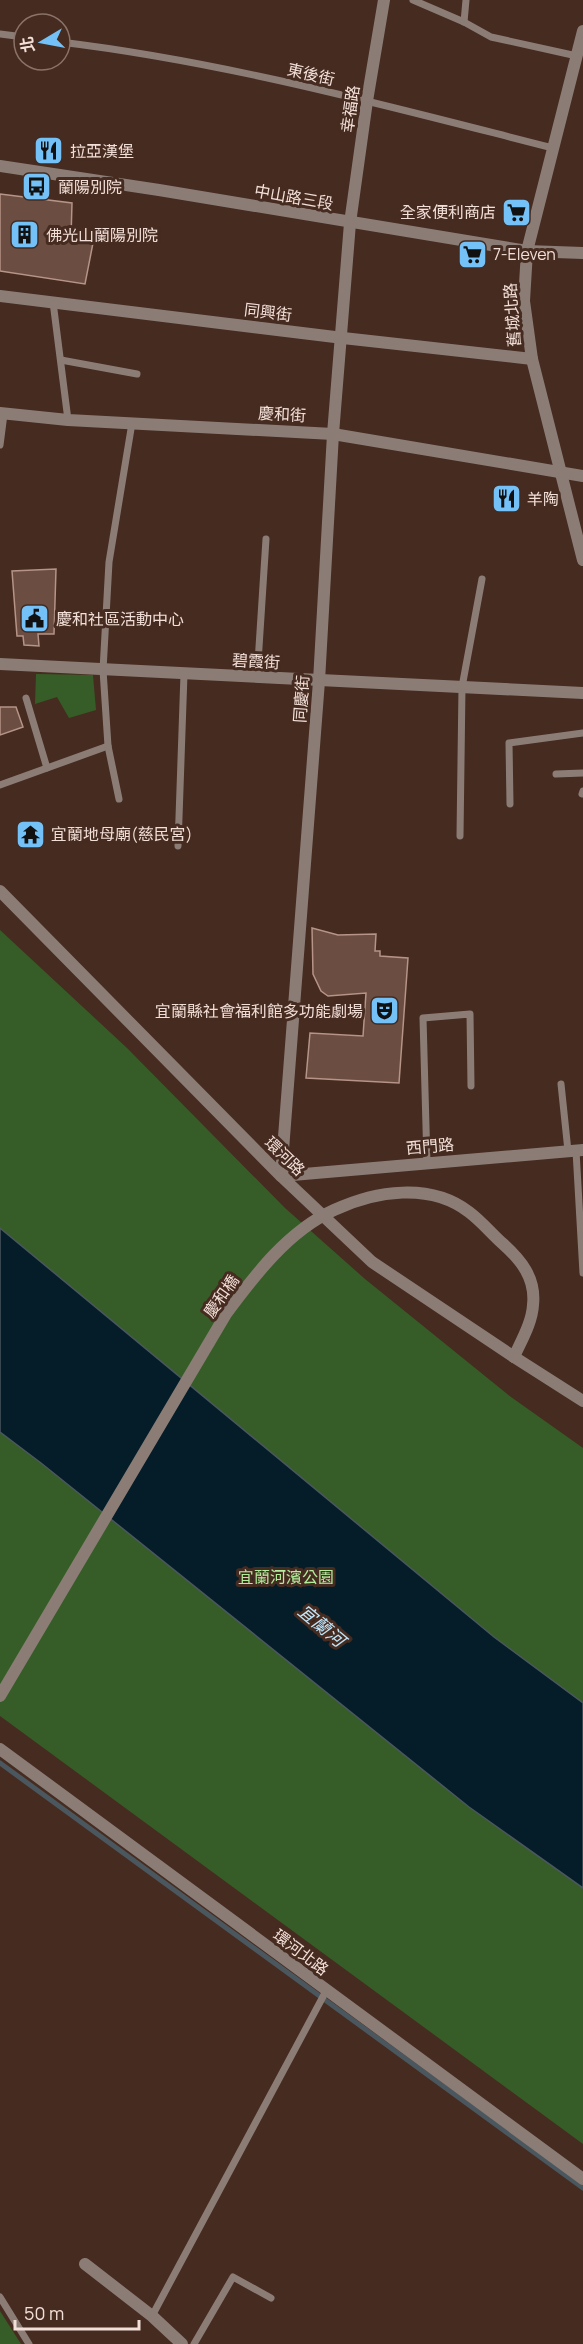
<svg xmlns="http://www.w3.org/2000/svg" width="583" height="2344" font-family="Manrope,'Noto Sans TC',sans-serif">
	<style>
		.green { fill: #365d27 }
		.water { fill: #041d29; stroke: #4b575e; stroke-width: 1.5 }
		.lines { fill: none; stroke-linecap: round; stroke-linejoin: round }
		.stream { stroke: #4b575e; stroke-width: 5 }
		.building { fill: #6b4d41; stroke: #b69487; stroke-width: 1.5 }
		.service { stroke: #8b7d76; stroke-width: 7 }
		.minor { stroke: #8b7d76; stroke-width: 12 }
		.tertiary { stroke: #8b7d76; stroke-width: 12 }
		.tertiary-bridge { stroke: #8b7d76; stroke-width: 12 }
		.labels { text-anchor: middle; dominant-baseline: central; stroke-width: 6; stroke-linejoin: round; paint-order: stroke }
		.street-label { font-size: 16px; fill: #f2dfd8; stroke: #462b20 }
		.poi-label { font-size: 16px; fill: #f2dfd8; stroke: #462b20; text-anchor: start }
		.park-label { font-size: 16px; fill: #b1ed9b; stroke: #462b20 }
		.water-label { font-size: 18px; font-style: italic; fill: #bfe6fb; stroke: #462b20 }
	</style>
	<rect width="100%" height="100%" fill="#462b20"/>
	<g class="green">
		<path d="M36,674L93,675L96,710L69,718L57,697L35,704Z"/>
		<path d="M0,930L127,1048L285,1208L365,1279L511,1397L583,1448V2144L0,1716Z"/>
		<path d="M0,2311L21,2344H0Z"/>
	</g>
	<path class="water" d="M0,1228L494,1637L583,1703V1888L469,1807L41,1463L0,1432Z"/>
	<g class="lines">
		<path class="stream" d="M0,1763L583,2188"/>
	</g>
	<g class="building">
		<path d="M0,194L72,203L71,238L93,243L85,284L0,271Z"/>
		<path d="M56,569L54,634H38L39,646L24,645L23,636H17L12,571Z"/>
		<path d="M0,707H16L23,727L0,735Z"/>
		<path d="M312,928L338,935L376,934L375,951H380V956L408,958L399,1083L306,1078L310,1033L363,1036L366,993L328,996L321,991L313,974Z"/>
	</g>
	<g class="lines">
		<g class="service">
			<path d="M413,0L464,22L491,37L577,56"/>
			<path d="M464,22L466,0"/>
			<path d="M0,34L24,37"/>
			<path d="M60,42C227,62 391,107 553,148"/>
			<path d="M53,302L68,420"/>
			<path d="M61,360L137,374"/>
			<path d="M0,445L4,414"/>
			<path d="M257,678L266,539"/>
			<path d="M26,698L47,768"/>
			<path d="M556,774L583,773"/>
			<path d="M0,785L108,746"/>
			<path d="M582,794L583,791"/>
			<path d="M119,799L108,746L103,670L109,562L132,423"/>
			<path d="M510,804L509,743L583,733"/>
			<path d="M460,836L462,687L482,579"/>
			<path d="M178,846L184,674"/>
			<path d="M561,1084L568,1151"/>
			<path d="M576,1151L583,1273"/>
			<path d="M427,1163L423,1018L470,1014L471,1086"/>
			<path d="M0,2297L29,2344"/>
			<path d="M152,2316L326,1991"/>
			<path d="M194,2344L233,2277L271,2298"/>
		</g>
		<g class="minor">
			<path d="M583,31L527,251L524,301L532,359L583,560"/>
			<path d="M350,223L367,101L384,0"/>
			<path d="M0,296L343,338L532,359"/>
			<path d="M0,413L68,420L333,434L583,476"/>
			<path d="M0,664L583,693"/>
			<path d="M0,891L281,1176L583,1150"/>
			<path d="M514,1357L583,1401"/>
			<path d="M0,1749L583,2179"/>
			<path d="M85,2264L152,2316L182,2344"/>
		</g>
		<g class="tertiary">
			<path d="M0,166L159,190L527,251L583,253"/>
			<path d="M350,223L333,434L319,681L281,1176L372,1262L514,1357"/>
		</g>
		<path class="tertiary-bridge" d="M0,1696L226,1314C255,1275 288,1231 334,1210C375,1191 430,1182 469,1212C481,1221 491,1233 502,1243C521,1260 536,1278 533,1305C532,1323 521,1341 514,1357"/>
	</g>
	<defs>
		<symbol id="restaurant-square" viewBox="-11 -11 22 22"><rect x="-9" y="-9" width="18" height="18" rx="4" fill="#73c1f6" stroke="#462b20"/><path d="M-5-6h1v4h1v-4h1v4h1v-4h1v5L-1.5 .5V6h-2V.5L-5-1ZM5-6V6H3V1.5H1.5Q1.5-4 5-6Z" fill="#111"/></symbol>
		<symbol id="bus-square" viewBox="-11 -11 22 22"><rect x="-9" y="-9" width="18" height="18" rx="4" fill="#73c1f6" stroke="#462b20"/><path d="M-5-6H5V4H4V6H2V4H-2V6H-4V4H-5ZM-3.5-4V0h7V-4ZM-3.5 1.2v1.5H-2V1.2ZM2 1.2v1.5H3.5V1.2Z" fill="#111"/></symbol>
		<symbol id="supermarket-square" viewBox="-11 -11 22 22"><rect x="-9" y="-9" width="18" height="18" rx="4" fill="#73c1f6" stroke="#462b20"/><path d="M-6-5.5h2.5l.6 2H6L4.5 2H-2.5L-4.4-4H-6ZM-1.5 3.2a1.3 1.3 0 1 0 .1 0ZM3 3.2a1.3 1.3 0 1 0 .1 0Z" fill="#111"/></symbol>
		<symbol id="building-square" viewBox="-11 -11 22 22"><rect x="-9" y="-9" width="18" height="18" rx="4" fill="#73c1f6" stroke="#462b20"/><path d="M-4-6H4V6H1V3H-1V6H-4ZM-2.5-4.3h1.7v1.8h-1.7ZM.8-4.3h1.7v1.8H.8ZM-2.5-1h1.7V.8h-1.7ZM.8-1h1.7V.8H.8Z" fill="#111"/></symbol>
		<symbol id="civic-square" viewBox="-11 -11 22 22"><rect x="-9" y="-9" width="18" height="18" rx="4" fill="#73c1f6" stroke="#462b20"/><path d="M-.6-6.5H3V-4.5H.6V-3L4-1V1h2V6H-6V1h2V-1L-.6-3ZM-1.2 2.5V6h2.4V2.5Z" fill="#111"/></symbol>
		<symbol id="temple-square" viewBox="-11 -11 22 22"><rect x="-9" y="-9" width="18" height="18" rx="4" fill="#73c1f6" stroke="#462b20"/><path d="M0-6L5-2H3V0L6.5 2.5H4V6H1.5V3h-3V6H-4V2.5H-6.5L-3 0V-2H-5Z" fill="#111"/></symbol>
		<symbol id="theatre-square" viewBox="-11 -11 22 22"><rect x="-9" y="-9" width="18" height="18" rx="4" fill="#73c1f6" stroke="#462b20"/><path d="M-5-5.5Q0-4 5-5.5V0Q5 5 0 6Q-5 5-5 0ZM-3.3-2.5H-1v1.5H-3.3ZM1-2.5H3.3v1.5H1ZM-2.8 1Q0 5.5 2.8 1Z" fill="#111"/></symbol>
	</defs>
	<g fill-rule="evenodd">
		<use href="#restaurant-square" x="32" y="134" width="33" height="33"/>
		<use href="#bus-square" x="20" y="170" width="33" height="33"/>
		<use href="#supermarket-square" x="500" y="196" width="33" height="33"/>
		<use href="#building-square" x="8" y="218" width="33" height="33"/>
		<use href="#supermarket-square" x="456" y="238" width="33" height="33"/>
		<use href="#restaurant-square" x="490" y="482" width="33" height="33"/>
		<use href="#civic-square" x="18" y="602" width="33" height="33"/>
		<use href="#temple-square" x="14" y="818" width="33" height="33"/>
		<use href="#theatre-square" x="368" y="994" width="33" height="33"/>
	</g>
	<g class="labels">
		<g class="street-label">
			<text transform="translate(311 74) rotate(13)">東後街</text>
			<text transform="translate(350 109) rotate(-82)">幸福路</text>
			<text transform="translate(294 197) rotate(10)">中山路三段</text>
			<text transform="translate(268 312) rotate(7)">同興街</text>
			<text transform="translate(512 315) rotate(-94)">舊城北路</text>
			<text transform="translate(282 414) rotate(3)">慶和街</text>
			<text transform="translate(256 661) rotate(3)">碧霞街</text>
			<text transform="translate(301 699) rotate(-86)">同慶街</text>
			<text transform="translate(430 1146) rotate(-5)">西門路</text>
			<text transform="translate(285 1156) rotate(44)">環河路</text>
			<text transform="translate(221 1296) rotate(-55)">慶和橋</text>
			<text transform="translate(301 1952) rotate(37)">環河北路</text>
		</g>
		<g class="poi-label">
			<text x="70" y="151">拉亞漢堡</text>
			<text x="58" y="187">蘭陽別院</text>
			<text x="496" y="212" text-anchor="end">全家便利商店</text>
			<text x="46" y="235">佛光山蘭陽別院</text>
			<text x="493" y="254">7-Eleven</text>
			<text x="527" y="499">羊陶</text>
			<text x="56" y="619">慶和社區活動中心</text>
			<text x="51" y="834">宜蘭地母廟(慈民宮)</text>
			<text x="363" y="1011" text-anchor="end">宜蘭縣社會福利館多功能劇場</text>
		</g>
		<g class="park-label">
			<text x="286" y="1577">宜蘭河濱公園</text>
		</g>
		<g class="water-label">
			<text transform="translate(322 1625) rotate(40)">宜蘭河</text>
		</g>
	</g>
	<g transform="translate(42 42) rotate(260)"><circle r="28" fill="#462b20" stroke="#8b736a" stroke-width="1.5"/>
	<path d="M0-4.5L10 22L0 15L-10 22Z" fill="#73c1f6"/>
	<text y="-9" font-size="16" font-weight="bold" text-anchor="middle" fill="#f2dfd8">北</text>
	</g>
	<path d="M15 2320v9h124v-9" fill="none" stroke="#f2dfd8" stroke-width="3"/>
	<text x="24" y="2320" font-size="18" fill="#f2dfd8" stroke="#462b20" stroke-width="4.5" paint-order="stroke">50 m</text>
</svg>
